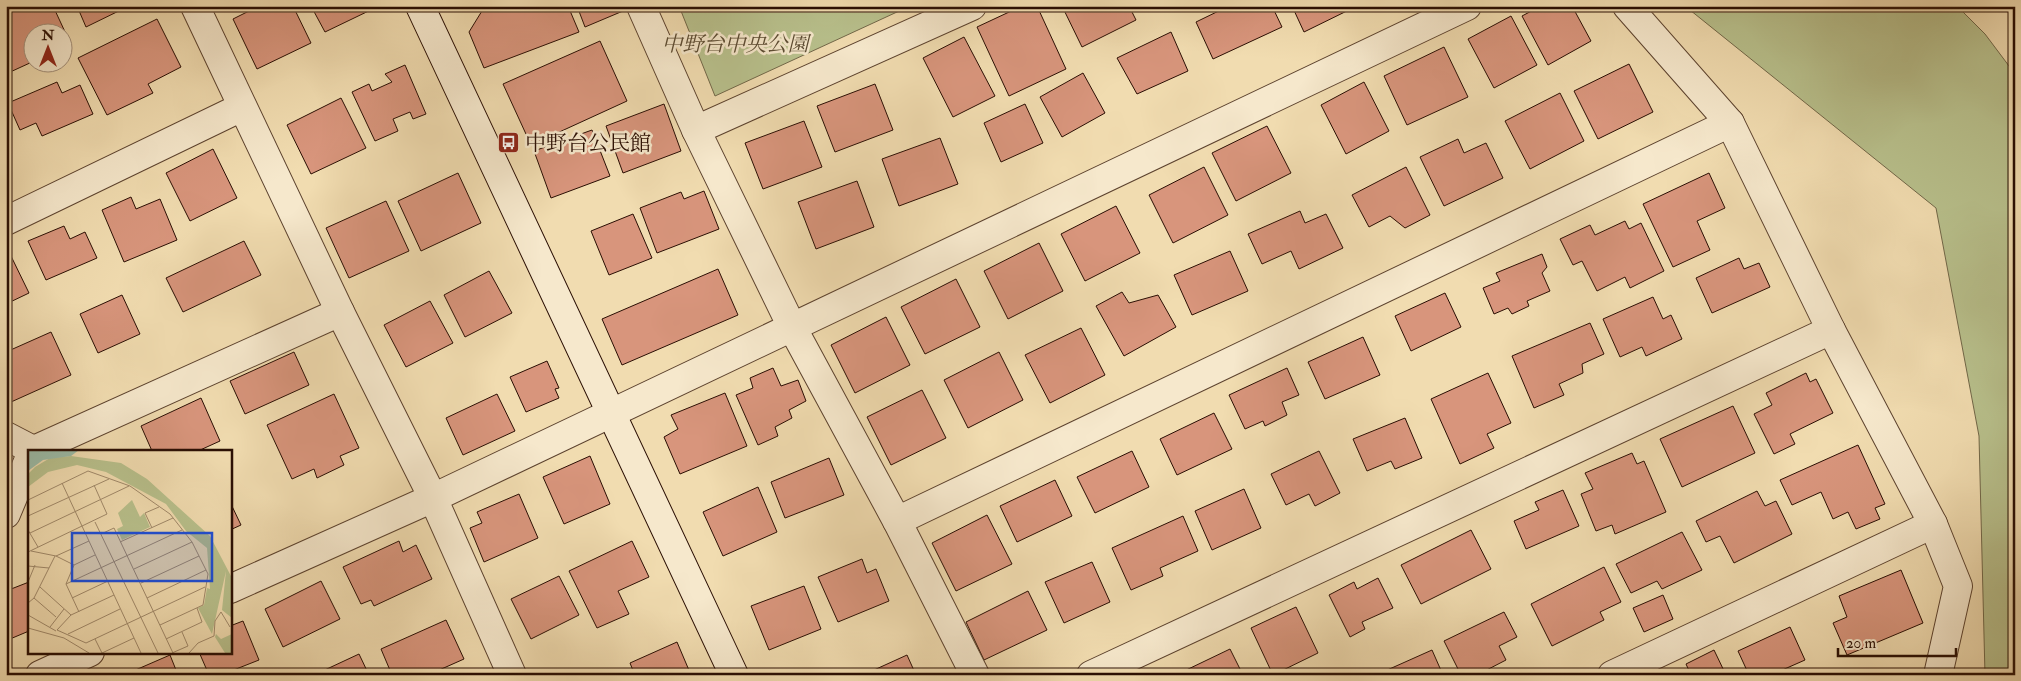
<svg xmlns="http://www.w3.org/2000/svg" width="2021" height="681" font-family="'IM FELL Double Pica','Noto Serif JP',serif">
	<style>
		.green { fill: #b8c08c; stroke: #716748 }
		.building { fill: #d8957c; stroke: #2a0e03 }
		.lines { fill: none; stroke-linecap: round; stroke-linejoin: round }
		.street-casing { stroke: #5c422e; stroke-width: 30 }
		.secondary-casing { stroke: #2a0e03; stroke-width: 30 }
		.street { stroke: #f6e8cc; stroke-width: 28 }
		.secondary { stroke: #f6e8cc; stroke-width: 28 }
		.labels { text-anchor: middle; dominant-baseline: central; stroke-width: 5; stroke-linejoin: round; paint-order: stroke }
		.park-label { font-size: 21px; font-style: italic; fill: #5c4c33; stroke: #f6e8cc }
		.poi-label { font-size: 21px; fill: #2a0e03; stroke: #f6e8cc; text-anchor: start }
		.inset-road { fill: none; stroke: #a18a6b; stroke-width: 1 }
		.view { fill: #1d4ed8; fill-opacity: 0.15; stroke: #1d4ed8; stroke-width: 2.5 }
		.inset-edge { fill: none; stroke: #2a0e03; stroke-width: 2.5 }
	</style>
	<rect width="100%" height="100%" fill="#f1dcb0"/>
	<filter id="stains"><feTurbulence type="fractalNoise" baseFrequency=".004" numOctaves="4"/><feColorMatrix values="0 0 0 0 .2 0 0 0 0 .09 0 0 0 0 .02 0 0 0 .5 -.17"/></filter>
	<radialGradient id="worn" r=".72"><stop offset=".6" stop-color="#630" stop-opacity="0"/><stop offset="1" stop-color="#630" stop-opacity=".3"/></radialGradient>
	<g class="green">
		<path d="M679,6H910L715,96Z"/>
		<path d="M1685,6H1957L1985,34L2015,74V675H1985L1979,436L1936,208Z"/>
	</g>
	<g class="building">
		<path d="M22,6H53L66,34L62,36V32H32V62L8,73L6,69V13Z"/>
		<path d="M77,6H129L86,27Z"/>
		<path d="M259,6H293L311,43L257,69L233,19Z"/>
		<path d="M311,6H379L325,32Z"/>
		<path d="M485,6H568L579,32L484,68L469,32Z"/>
		<path d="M577,6H621L623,11L585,27Z"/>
		<path d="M1022,6H1037L1066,69L1009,96L977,27Z"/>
		<path d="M1062,6H1129L1136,20L1082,47Z"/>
		<path d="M1229,6H1272L1282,27L1213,59L1196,22Z"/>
		<path d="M1292,6H1357L1304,32Z"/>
		<path d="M1541,6H1572L1591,41L1548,65L1522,16Z"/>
		<path d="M1511,16L1537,65L1494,88L1468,39Z"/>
		<path d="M157,19L181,67L148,84L153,93L107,115L78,58Z"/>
		<path d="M1171,32L1188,71L1137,94L1117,58Z"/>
		<path d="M964,37L995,96L953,117L923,58Z"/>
		<path d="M600,41L627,101L531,145L503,84Z"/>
		<path d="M1444,47L1468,97L1407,125L1384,76Z"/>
		<path d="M1629,64L1653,112L1598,139L1574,91Z"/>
		<path d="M405,65L426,114L413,119L410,112L393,119L398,131L375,141L352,92L369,84L372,91L392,82L385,74Z"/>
		<path d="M1083,73L1105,113L1062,137L1040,97Z"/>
		<path d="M57,82L62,93L80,85L93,114L42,136L36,123L20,130L8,103Z"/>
		<path d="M1364,82L1389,131L1346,154L1321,105Z"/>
		<path d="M875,84L893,130L835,152L817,106Z"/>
		<path d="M1560,93L1584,141L1530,169L1505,121Z"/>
		<path d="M341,98L366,148L311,174L287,125Z"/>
		<path d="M664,104L681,151L623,173L606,126Z"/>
		<path d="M1025,104L1043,143L1001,162L984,123Z"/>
		<path d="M804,121L822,167L763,189L745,143Z"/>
		<path d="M1267,126L1291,173L1236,201L1212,153Z"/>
		<path d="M592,130L610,176L551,198L534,151Z"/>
		<path d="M940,138L958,184L899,206L882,159Z"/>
		<path d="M1458,139L1464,153L1486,143L1503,178L1444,206L1420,157Z"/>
		<path d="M213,149L237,198L190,221L166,173Z"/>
		<path d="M1204,167L1228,215L1173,243L1149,195Z"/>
		<path d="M1406,167L1430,215L1405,228L1390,216L1369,227L1352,195Z"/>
		<path d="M458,173L481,223L421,251L398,201Z"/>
		<path d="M1709,173L1725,208L1697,221L1710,250L1673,267L1643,204Z"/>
		<path d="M857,181L874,227L816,249L798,202Z"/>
		<path d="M704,191L719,229L657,253L640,208L681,192L684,199Z"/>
		<path d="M131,197L136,209L160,199L177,240L124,262L102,210Z"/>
		<path d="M386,201L409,251L349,278L326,228Z"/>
		<path d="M1116,206L1140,253L1085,281L1061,234Z"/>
		<path d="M1300,211L1305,223L1326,214L1343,248L1299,269L1291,251L1262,264L1248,234Z"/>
		<path d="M633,214L652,258L609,275L591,231Z"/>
		<path d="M1625,221L1629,229L1641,223L1664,271L1630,288L1625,277L1597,291L1582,261L1573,265L1560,239L1590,225L1595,235Z"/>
		<path d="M64,226L70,239L85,232L97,258L46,280L28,241Z"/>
		<path d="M244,241L261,275L183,312L166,278Z"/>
		<path d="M1039,243L1063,291L1008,319L984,271Z"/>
		<path d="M1230,251L1248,291L1192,315L1174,275Z"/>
		<path d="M10,254L29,293L6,304V256Z"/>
		<path d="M1542,254L1547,267L1542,273L1550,291L1527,301L1529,306L1512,314L1508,308L1494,314L1483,288L1500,281L1496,273Z"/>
		<path d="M1739,258L1744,269L1759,263L1770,287L1712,313L1696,278Z"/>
		<path d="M718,269L738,315L622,365L602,319Z"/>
		<path d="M489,271L512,313L465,337L444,295Z"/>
		<path d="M956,279L980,327L925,354L901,307Z"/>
		<path d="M1122,292L1129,303L1158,295L1176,327L1124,356L1096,306Z"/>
		<path d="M1445,293L1461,327L1411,351L1395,316Z"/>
		<path d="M122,295L140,334L98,353L80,314Z"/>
		<path d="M1653,297L1663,319L1671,315L1682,339L1646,356L1642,347L1620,357L1603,319Z"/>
		<path d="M430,301L453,343L406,367L384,325Z"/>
		<path d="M886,317L910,365L855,393L831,345Z"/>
		<path d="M1590,323L1604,354L1582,364L1583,373L1559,384L1564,395L1534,408L1512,356Z"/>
		<path d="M1081,328L1105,375L1050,403L1025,355Z"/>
		<path d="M51,332L71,375L11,402L6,401V352Z"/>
		<path d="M1363,337L1380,375L1325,399L1308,362Z"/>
		<path d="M294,352L309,385L245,414L230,381Z"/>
		<path d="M999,352L1023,400L968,428L944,380Z"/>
		<path d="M547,361L559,388L555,389L559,398L526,412L510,377Z"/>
		<path d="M773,368L781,386L798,380L806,401L789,410L792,418L775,427L778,436L758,445L736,395L753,388L750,378Z"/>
		<path d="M1287,368L1299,395L1282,402L1287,415L1265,426L1263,421L1245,429L1229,395Z"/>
		<path d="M1488,373L1511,423L1487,434L1494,448L1460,464L1431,399Z"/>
		<path d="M1806,373L1810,382L1816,379L1833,413L1790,434L1795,444L1774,454L1754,414L1772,405L1766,393Z"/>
		<path d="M922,390L946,438L891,465L867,417Z"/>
		<path d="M725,393L747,446L680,474L664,437L678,429L671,415Z"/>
		<path d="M334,394L359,448L340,456L344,465L317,478L314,469L292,479L267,425Z"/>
		<path d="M497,394L515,431L463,455L446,418Z"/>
		<path d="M201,398L220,441L198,451H152L141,426Z"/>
		<path d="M1733,406L1755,453L1682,487L1660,439Z"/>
		<path d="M1214,413L1232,449L1177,475L1160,439Z"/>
		<path d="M1405,418L1422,458L1395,469L1391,461L1367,471L1353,439Z"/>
		<path d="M1858,445L1885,504L1875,508L1880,519L1856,529L1848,512L1833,519L1821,492L1792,505L1780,480Z"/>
		<path d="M1132,451L1149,487L1095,513L1077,477Z"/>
		<path d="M1319,451L1340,493L1315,506L1309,494L1286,505L1271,474Z"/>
		<path d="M1632,453L1637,464L1644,461L1666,512L1615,534L1612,525L1596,531L1581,494L1593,489L1585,473Z"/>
		<path d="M590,456L610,504L564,524L543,477Z"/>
		<path d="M829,458L844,495L785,518L771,482Z"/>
		<path d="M1055,480L1072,516L1017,542L1000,506Z"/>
		<path d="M758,487L777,532L723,556L703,512Z"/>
		<path d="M1244,489L1261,528L1212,550L1195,511Z"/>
		<path d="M1563,490L1579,526L1526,549L1514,521L1539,510L1535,502Z"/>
		<path d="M1757,491L1765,506L1776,501L1792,534L1734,563L1720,536L1706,542L1696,521Z"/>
		<path d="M519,494L538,538L484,562L470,528L482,523L477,512Z"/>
		<path d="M230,502L241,525L230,530Z"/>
		<path d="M987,515L1012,564L956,591L932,543Z"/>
		<path d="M1183,516L1198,551L1160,568L1163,576L1131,590L1112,548Z"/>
		<path d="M1471,530L1491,569L1421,604L1401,565Z"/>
		<path d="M1682,532L1702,570L1662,589L1657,581L1631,593L1616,564Z"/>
		<path d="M399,541L403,552L416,545L432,579L374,606L371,600L361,604L343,567Z"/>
		<path d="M632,541L649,577L618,591L629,614L597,628L569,571Z"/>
		<path d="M862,559L867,573L876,569L889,601L838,622L818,577Z"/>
		<path d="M1092,562L1110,602L1064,623L1045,582Z"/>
		<path d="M1604,567L1621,602L1600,612L1604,620L1552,646L1531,604Z"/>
		<path d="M1901,570L1923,623L1847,655L1833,623L1847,617L1839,596Z"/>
		<path d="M559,576L579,615L531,639L511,599Z"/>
		<path d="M1378,578L1393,608L1362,622L1365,629L1350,637L1329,595L1354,582L1357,589Z"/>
		<path d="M321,581L340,619L283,647L265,609Z"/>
		<path d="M29,582V631L10,639L6,632V591Z"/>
		<path d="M804,586L821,629L769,650L751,606Z"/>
		<path d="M1028,591L1047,630L984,660L966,622Z"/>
		<path d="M1663,595L1673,619L1644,632L1633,608Z"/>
		<path d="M1296,607L1318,653L1273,675L1251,628Z"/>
		<path d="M1504,612L1517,637L1499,646L1506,660L1477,675H1461L1444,641Z"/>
		<path d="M446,620L464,659L428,675H392L381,649Z"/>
		<path d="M243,621L259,660L221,675H209L199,652H230V626Z"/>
		<path d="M1790,627L1805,660L1771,675H1749L1738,651Z"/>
		<path d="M677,642L691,675H630L634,673L630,663Z"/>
		<path d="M1230,649L1243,675H1181L1180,673Z"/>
		<path d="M1432,650L1443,675H1376Z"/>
		<path d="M1714,650L1726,675H1691L1686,664Z"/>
		<path d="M359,654L369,675H314Z"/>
		<path d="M170,655L178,675H124Z"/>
		<path d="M907,655L916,675H863Z"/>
	</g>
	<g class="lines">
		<defs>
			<g id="street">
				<path d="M195,6L340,312L433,498L512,675"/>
				<path d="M641,6L696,130L792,327L897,521L975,675"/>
				<path d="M1627,6L1730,123L1831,330L1933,524L1958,586L1938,675"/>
				<path d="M696,130L972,6"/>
				<path d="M6,221L242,107"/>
				<path d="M6,436L33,450"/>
				<path d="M32,451L340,312"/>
				<path d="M6,514L29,459"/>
				<path d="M897,521L1730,123"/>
				<path d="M230,589L433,498L1467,6"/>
				<path d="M40,675L90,652"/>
				<path d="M1091,675L1831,330"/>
				<path d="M1612,675L1933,524"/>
			</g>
			<path id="secondary" d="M420,6L734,675"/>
		</defs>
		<use href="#street" class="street-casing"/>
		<use href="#secondary" class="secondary-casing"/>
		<use href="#street" class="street"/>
		<use href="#secondary" class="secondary"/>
	</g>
	<defs>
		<symbol id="bus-square" viewBox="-11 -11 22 22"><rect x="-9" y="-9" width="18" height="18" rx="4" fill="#8f2418" stroke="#f6e8cc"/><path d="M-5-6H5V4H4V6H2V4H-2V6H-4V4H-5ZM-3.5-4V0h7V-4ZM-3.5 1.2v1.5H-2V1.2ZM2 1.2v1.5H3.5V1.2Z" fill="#fff"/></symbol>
	</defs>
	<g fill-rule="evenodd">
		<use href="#bus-square" x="496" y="130" width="25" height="25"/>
	</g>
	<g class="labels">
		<g class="park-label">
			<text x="735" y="44">中野台中央公園</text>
		</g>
		<g class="poi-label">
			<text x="525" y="143">中野台公民館</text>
		</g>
	</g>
	<g transform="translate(28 450)">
		<rect width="204" height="204" fill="#f1dcb0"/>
		<path d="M43,6L93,13L119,29L182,86L204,128V168L194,160L198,121L184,184L170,158L176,155L179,138L182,139L179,98L158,81L138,54L78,22L49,15L20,22L0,37V24L7,17L22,8ZM104,50L112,67L116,63L122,77L94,90L89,79L95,76L90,63ZM188,184L193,189L204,184V203H197L187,187Z" fill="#b8c08c"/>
		<path d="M0,0H51L43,6L15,10L0,21Z" fill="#9bbca8"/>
		<path class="inset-road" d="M34,33L113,203M0,50L60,21L102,36L142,64L164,92L180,124L175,155L132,175M0,66L81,29M67,72L130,203M124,78L117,63L131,57M0,80L10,97M2,83L101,36M73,84L86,78L145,203M92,92L145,68M3,101L28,106L46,115M0,102L79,64L66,35M28,106L61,91M0,116L21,118M106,119L164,92M0,132L7,115M113,133L171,106M38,134L154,80M12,137L43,165M86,145L43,165L29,180L58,193L177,137M6,148L28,167M44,148L80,131M119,148L178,120M0,153L6,148L27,106M51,162L38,134L46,115L67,105M0,165L28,181M22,177L36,159M0,178L36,188L61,203M40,184L92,159M67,189L74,203L106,188M138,189L174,172L169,158M144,203L160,196L154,182M161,203L170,193L186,186L187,171L193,162L202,177"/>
		<path class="view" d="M44,83H184V131H44Z"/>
		<rect width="204" height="204" class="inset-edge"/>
	</g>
	<rect width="2021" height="681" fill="none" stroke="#f1dcb0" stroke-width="25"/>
	<rect x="8" y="8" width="2006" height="666" fill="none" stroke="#2a0e03" stroke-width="2.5"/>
	<rect x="12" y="12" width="1996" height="656" fill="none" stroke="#2a0e03"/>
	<g transform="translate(48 48)"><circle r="24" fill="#f6e8cc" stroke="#a4917c"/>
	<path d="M0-4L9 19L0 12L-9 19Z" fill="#8f2418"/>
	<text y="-8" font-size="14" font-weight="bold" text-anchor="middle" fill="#2a0e03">N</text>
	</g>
	<path d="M1838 648v8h118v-8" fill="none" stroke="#2a0e03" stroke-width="2.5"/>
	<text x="1846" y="648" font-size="15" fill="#2a0e03" stroke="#f6e8cc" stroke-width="4" paint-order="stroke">20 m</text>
	<rect width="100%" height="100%" filter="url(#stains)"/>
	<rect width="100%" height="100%" fill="url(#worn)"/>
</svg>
